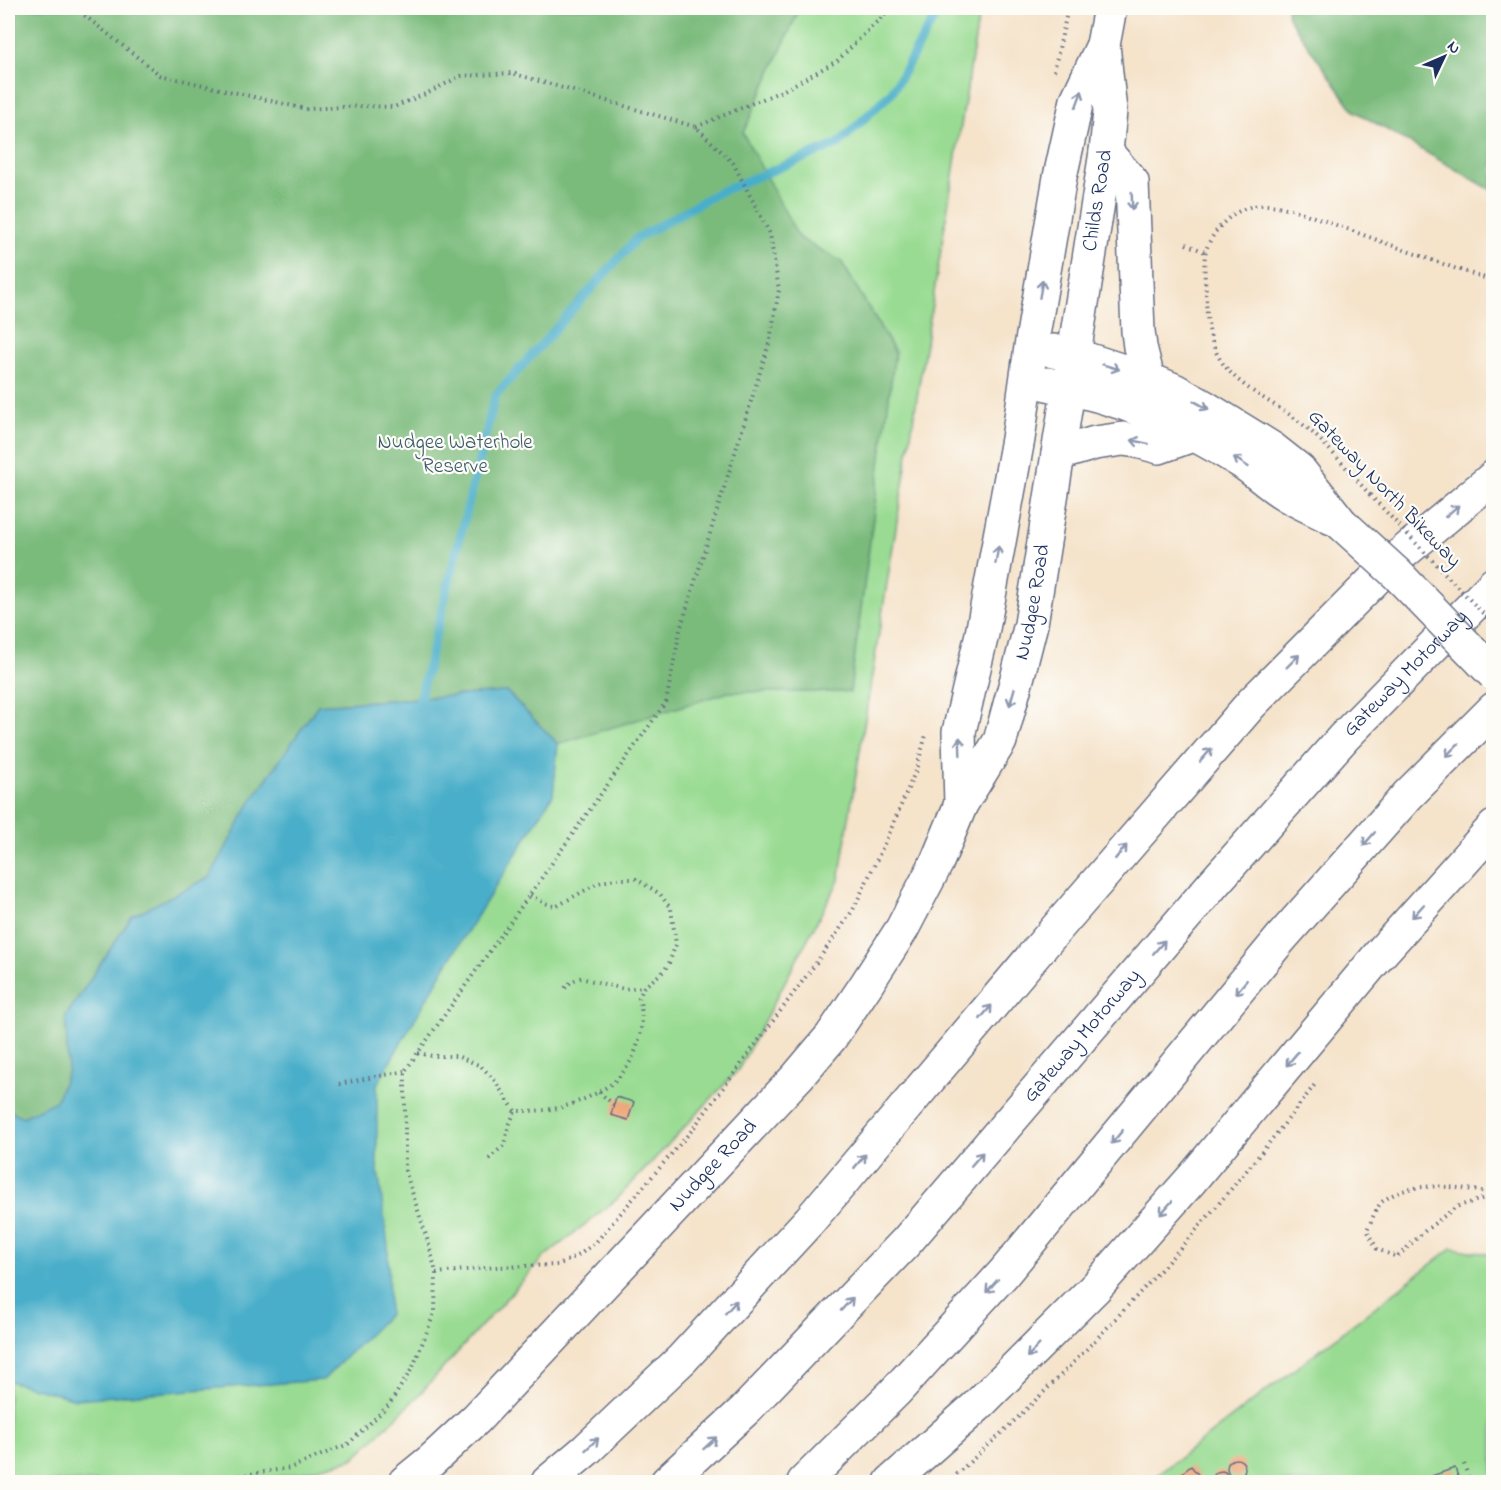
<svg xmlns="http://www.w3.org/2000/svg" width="1501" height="1490" font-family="'Indie Flower',sans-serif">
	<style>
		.green { fill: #99db92; stroke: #5a8578; stroke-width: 1.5 }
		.forest { fill: #7abb7c; stroke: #4a756d; stroke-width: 1.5 }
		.water { fill: #4aaec9; stroke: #326e94; stroke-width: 1.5 }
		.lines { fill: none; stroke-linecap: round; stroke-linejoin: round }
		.stream { stroke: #4aaec9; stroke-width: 9 }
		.building { fill: #eea67a }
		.major-casing { stroke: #676e84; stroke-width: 36 }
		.highway-casing { stroke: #676e84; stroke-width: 36 }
		.path { stroke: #676e84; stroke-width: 4; stroke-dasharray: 1.5 4.5; stroke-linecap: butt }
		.major { stroke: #fff; stroke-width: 33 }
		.highway { stroke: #fff; stroke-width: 33 }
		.major-bridge-casing { stroke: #676e84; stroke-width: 36; stroke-linecap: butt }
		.path-bridge { stroke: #676e84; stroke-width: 4; stroke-dasharray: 1.5 4.5; stroke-linecap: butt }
		.major-bridge { stroke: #fff; stroke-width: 33 }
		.oneway { stroke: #8d97ae }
		.labels { text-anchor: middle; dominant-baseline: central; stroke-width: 4.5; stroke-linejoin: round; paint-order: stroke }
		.street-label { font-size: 21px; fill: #1b2f5e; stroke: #fdfcf7 }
		.park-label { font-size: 21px; fill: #3a5a6b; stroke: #fdfcf7 }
	</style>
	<rect width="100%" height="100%" fill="#fdfcf7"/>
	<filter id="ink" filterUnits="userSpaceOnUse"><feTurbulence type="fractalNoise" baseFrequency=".0167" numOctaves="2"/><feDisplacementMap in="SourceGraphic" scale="12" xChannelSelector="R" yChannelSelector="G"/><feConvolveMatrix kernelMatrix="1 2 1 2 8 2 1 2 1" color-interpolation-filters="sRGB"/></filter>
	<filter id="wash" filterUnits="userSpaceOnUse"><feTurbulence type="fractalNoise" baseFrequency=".008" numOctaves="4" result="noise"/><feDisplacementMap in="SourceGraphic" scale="24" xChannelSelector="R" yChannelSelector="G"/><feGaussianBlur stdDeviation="1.35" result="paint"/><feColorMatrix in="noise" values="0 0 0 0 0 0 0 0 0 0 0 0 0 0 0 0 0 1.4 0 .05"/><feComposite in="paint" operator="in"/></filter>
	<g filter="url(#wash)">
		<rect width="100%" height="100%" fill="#f5e3ca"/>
		<g class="green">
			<path d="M8,8H980L839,880L738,1070L617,1199L544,1257L416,1398L353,1459L292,1475L248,1482H8Z"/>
			<path d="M1452,1248L1493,1255V1482H1148Z"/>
		</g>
		<g class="forest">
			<path d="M8,8H800L743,133L799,238L841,261L895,352L850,692H729L558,744L507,692L318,705L252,800L210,877L132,916L66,1016L68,1070L56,1102L23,1117L8,1110Z"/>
			<path d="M1287,8H1493V191L1354,111L1288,17Z"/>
		</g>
		<path class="water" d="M507,692L558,744L553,795L450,959L377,1084V1163L388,1246L389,1314L323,1380L76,1399L8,1381V1110L23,1117L56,1101L68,1070L66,1016L132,916L210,877L252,800L318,705Z"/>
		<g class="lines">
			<path class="stream" d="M420,698L495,396L637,238L719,192L838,144L892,92L940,8"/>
		</g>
		<g id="blocks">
			<g class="building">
				<path d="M616,1097L634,1102L628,1120L611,1115Z"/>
				<circle cx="1236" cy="1468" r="9"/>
				<path d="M1191,1466L1204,1482H1171Z"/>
				<path d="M1455,1468L1460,1482H1414Z"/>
				<path d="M1222,1471L1225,1472L1228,1476L1227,1482H1214V1475L1217,1472Z"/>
				<path d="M1235,1478H1241L1247,1482H1232Z"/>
			</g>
		</g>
	</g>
	<g filter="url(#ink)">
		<use href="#blocks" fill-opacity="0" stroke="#676e84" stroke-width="1.5"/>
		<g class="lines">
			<defs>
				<g id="major">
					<path d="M1106,152L1132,182L1138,331L1140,347L1148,379"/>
					<path d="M1053,351L1074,355L1148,379L1174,390L1206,408L1271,448L1299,470L1341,523"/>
					<path d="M1047,384C1120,396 1180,423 1242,462C1257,472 1271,486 1287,495C1301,503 1317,510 1332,518"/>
					<path d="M1058,454L1095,443L1123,439L1137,441L1159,447L1195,434"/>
					<path d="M961,804L959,732L982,634L1018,439L1031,347L1060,177L1077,100L1103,45L1110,8"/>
					<path id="s1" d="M405,1482L432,1460L476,1419L798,1076L831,1037L866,985L902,929L937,862L961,804L1000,741L1018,675L1031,624L1106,152L1110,111L1103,45"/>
				</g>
				<g id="highway">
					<path d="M548,1482L586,1450L682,1359L810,1220L1051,935L1252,703L1392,562L1494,477"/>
					<path id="s2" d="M667,1482L745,1410L906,1242L1214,883L1344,737L1494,584"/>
					<path d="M804,1482L895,1392L1003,1274L1282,937L1408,795L1494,709"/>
					<path d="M891,1482L977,1406L1096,1287L1191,1180L1380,954L1494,827"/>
				</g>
			</defs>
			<use href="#major" class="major-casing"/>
			<use href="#highway" class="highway-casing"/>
			<g class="path">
				<path d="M75,8L160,75L306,109L363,106L394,107L428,93L461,76L512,73L696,127L733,163L770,234L779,290L770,340L680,630L666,702L405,1071V1170L430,1248L436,1273L435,1311L413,1367L389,1405L348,1444L290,1468L196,1482"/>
				<path d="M1054,71L1068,8"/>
				<path d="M696,127L784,90L837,61L891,8"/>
				<path d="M1186,244L1205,252"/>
				<path d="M1370,495C1348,470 1327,444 1301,423C1272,400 1235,388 1217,354C1208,336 1206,312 1206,291C1205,280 1203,261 1206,250C1213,230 1232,210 1254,206C1268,203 1282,207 1295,210L1454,268L1494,281"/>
				<path d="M565,988L572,981L581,978L624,989L644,987"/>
				<path d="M418,1053L432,1056H457L481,1066L494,1080L515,1111C531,1111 547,1111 562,1107C578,1103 604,1091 616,1080C637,1060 647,1026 639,998L644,987L664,971L669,963L676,944L671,909L660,894L636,879H615L598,883L557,906L549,905L529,895"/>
				<path d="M339,1084L405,1071"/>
				<path d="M599,1092L614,1105"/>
				<path d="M489,1159L504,1145L509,1125L515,1111"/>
				<path d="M1494,1193C1458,1188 1414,1178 1383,1201C1377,1205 1371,1222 1367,1230L1377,1249L1397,1257L1426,1230L1456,1207L1494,1195"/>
				<path d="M436,1273L496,1267L558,1265L579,1255L596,1242L692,1130L819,959L853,910L888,836L916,770L926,735"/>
				<path d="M1464,1464L1470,1482"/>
				<path d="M947,1482C988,1447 1027,1409 1066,1370C1155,1280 1239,1184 1316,1083"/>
			</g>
			<use href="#major" class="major"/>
			<use href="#highway" class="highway"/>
			<defs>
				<path id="major-bridge" d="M1341,523L1397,574L1494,674"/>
			</defs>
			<use href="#major-bridge" class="major-bridge-casing"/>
			<path class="path-bridge" d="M1370,495L1494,625"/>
			<use href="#major-bridge" class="major-bridge"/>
		</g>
		<defs><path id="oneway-shaft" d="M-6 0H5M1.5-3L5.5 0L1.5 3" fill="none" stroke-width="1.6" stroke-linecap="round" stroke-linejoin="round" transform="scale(1.5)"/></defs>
		<g class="oneway">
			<use href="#oneway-shaft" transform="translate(1079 99) rotate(-70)"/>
			<use href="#oneway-shaft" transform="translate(1132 201) rotate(88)"/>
			<use href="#oneway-shaft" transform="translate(1041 289) rotate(-80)"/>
			<use href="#oneway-shaft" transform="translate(1111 367) rotate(17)"/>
			<use href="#oneway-shaft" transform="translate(1201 405) rotate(29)"/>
			<use href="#oneway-shaft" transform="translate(1140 442) rotate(-168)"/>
			<use href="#oneway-shaft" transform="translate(1241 462) rotate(-147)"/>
			<use href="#oneway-shaft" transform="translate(1452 511) rotate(-41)"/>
			<use href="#oneway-shaft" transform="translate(997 555) rotate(-80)"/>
			<use href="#oneway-shaft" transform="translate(1293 661) rotate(-45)"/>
			<use href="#oneway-shaft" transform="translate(1012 697) rotate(106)"/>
			<use href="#oneway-shaft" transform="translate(960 746) rotate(-92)"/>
			<use href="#oneway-shaft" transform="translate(1452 750) rotate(135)"/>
			<use href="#oneway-shaft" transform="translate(1206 755) rotate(-49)"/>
			<use href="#oneway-shaft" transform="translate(1369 839) rotate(131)"/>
			<use href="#oneway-shaft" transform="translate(1121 852) rotate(-50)"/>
			<use href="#oneway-shaft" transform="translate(1418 911) rotate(132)"/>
			<use href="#oneway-shaft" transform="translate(1159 947) rotate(-49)"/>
			<use href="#oneway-shaft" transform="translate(1241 987) rotate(130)"/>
			<use href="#oneway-shaft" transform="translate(986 1012) rotate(-50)"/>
			<use href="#oneway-shaft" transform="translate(1292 1059) rotate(130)"/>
			<use href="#oneway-shaft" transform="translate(1117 1137) rotate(130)"/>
			<use href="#oneway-shaft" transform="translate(977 1159) rotate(-49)"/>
			<use href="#oneway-shaft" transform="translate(860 1161) rotate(-50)"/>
			<use href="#oneway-shaft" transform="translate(1166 1208) rotate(131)"/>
			<use href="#oneway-shaft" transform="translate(992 1286) rotate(132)"/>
			<use href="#oneway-shaft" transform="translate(847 1304) rotate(-47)"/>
			<use href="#oneway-shaft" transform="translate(731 1307) rotate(-48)"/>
			<use href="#oneway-shaft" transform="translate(1033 1351) rotate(135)"/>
			<use href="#oneway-shaft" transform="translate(710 1443) rotate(-43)"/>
			<use href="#oneway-shaft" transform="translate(592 1444) rotate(-43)"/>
		</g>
	</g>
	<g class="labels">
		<g class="street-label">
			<text stroke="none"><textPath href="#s1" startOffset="1508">Childs Road</textPath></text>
			<text transform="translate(1384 489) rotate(46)">Gateway North Bikeway</text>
			<text stroke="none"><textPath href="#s1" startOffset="1101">Nudgee Road</textPath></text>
			<text stroke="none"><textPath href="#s2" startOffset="1096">Gateway Motorway</textPath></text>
			<text stroke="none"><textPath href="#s2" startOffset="610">Gateway Motorway</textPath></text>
			<text stroke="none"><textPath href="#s1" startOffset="442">Nudgee Road</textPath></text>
		</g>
		<g class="park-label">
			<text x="455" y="443">Nudgee Waterhole<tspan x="455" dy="24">Reserve</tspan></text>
		</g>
	</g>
	<rect width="1501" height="1490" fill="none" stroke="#fdfcf7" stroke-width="30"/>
	<g transform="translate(1444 57) rotate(46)" stroke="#fdfcf7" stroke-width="4.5" paint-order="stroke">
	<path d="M0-4.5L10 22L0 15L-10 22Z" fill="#1b2f5e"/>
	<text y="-9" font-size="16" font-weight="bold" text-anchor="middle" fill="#1b2f5e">N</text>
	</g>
</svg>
